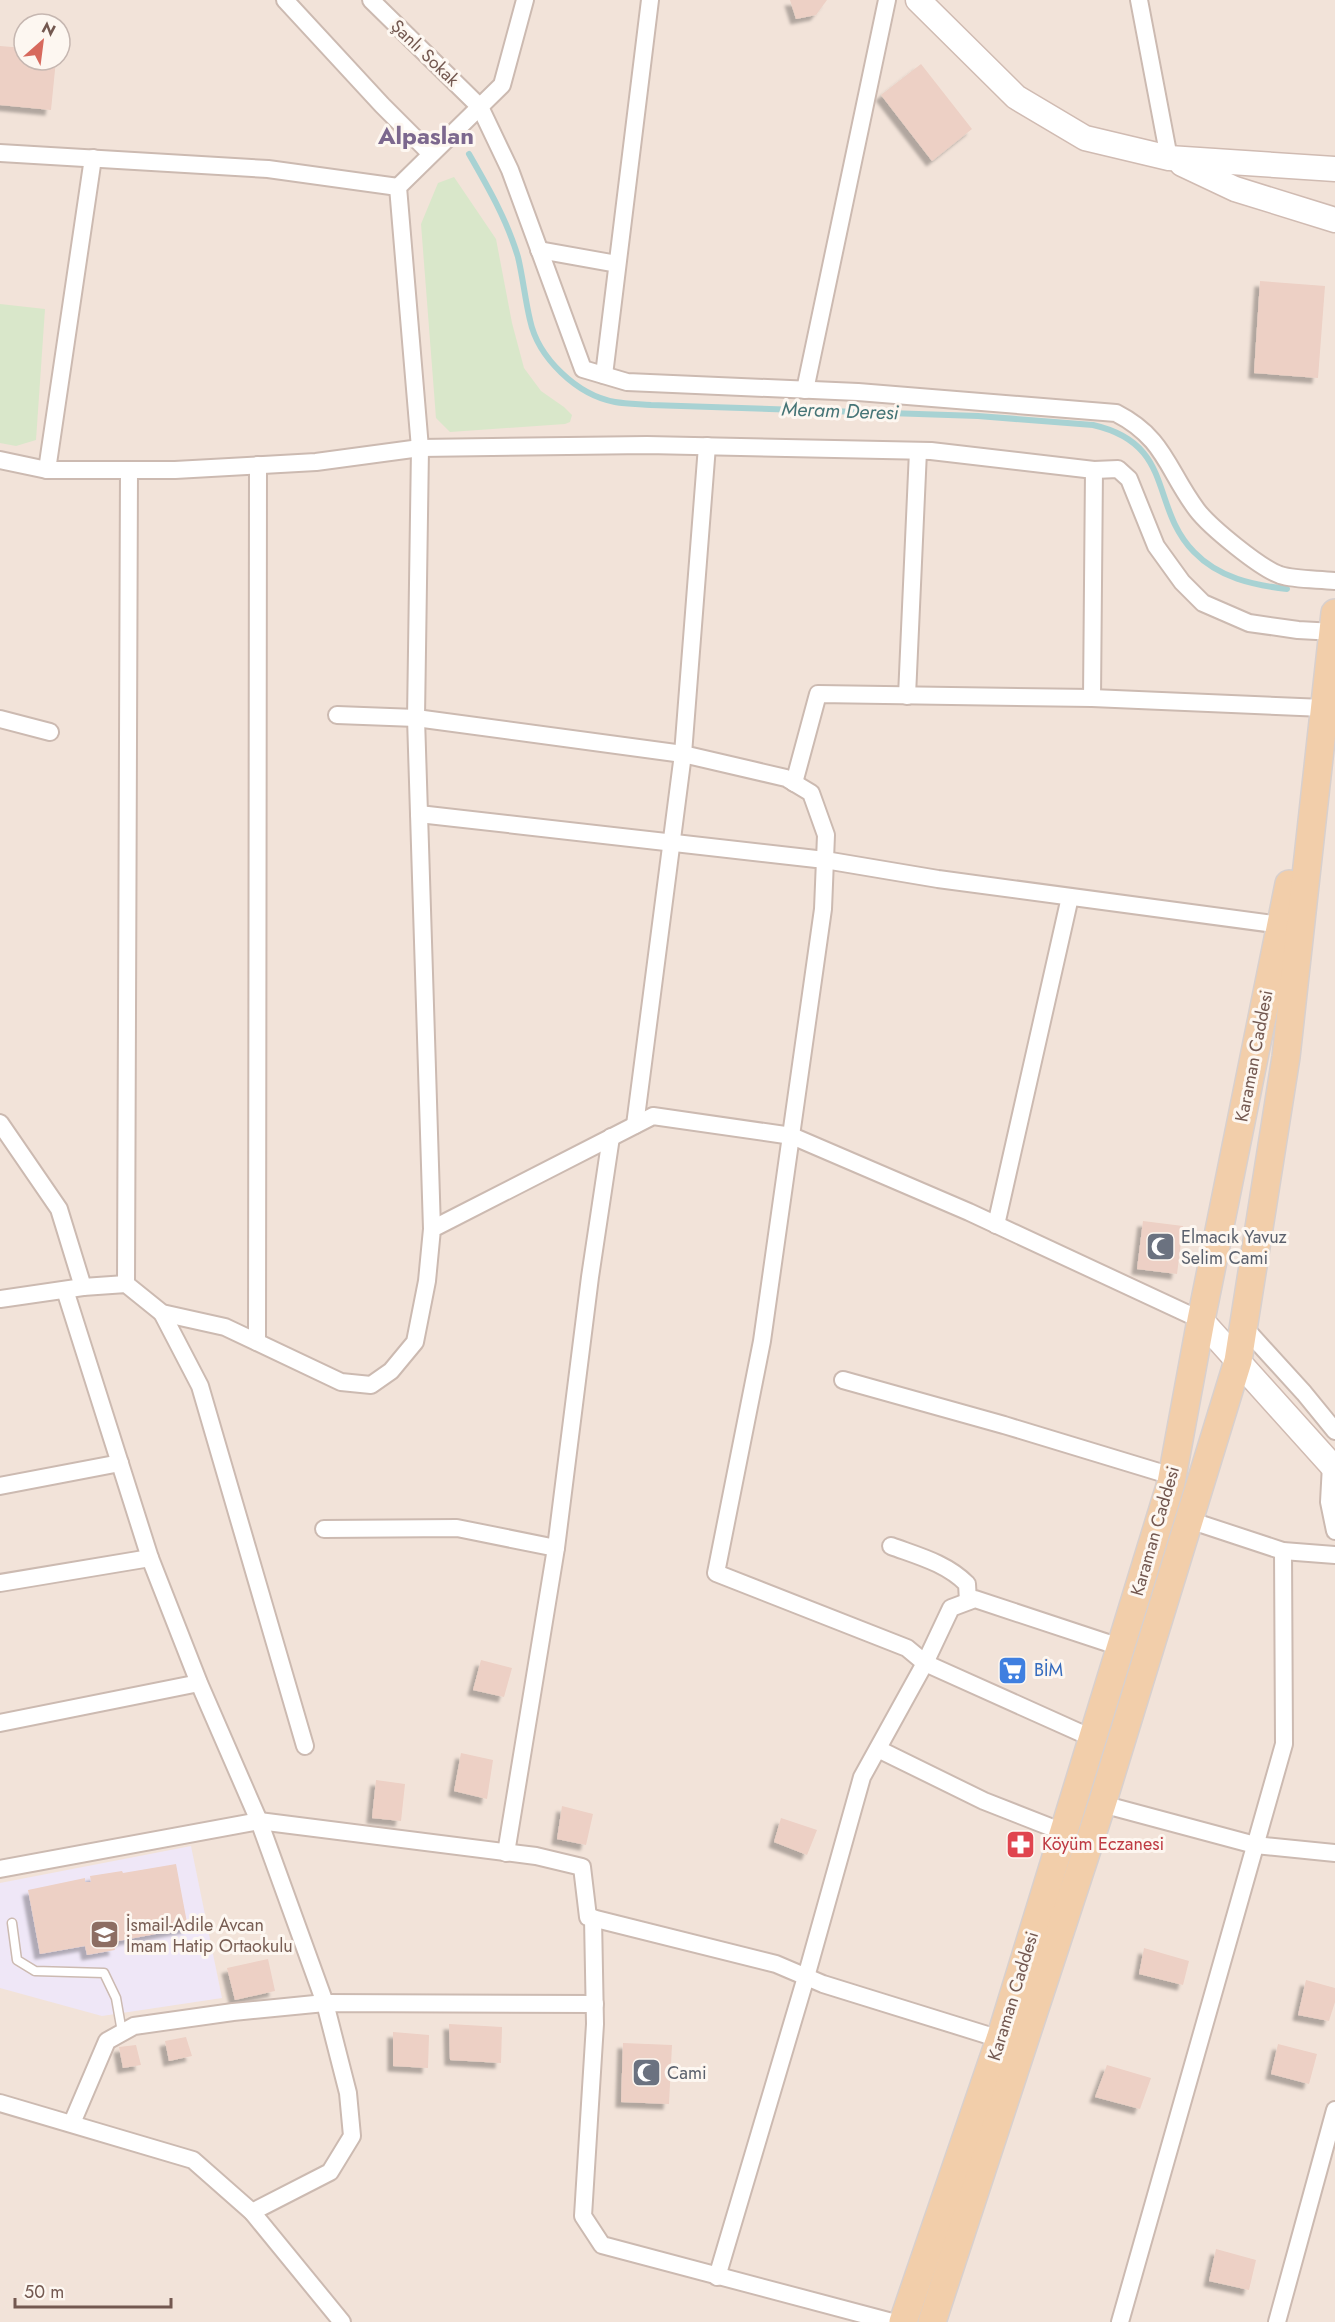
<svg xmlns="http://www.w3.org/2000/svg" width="1335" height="2322" font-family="Jost,sans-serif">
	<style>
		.residential { fill: #f2e3d9; fill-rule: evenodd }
		.education { fill: #efe7f7 }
		.green { fill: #d9e7ca }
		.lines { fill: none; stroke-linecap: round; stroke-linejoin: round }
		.stream { stroke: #a8d2d3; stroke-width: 6 }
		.building { fill: #edd0c5; filter: url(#shadow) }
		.lane-casing { stroke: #ccbab1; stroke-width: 11 }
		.street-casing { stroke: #ccbab1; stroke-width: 20 }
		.secondary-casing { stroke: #d0bbb2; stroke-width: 27 }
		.primary-casing { stroke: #d8d0ce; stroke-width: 30 }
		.lane { stroke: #fff; stroke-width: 8 }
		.street { stroke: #fff; stroke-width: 16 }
		.secondary { stroke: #fff; stroke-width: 24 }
		.primary { stroke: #f2ceaa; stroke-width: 27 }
		.labels { text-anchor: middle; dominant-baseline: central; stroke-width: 6; stroke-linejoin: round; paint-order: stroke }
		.street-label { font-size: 18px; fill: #735850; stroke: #fdf7f1 }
		.worship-label { font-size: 18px; fill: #5b616d; stroke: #fdf7f1; text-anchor: start }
		.shop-label { font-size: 18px; fill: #366cbe; stroke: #fdf7f1; text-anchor: start }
		.health-label { font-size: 18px; fill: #be3a42; stroke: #fdf7f1; text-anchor: start }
		.education-label { font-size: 18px; fill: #785e54; stroke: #fdf7f1; text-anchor: start }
		.water-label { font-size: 20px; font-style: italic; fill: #457476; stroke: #fdf7f1 }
		.district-label { font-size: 24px; font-weight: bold; fill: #7c688e; stroke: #fdf7f1 }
	</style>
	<defs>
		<filter id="shadow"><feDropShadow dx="-5.5" dy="5.5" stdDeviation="1.5" flood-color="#0004"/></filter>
	</defs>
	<rect width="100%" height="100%" fill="#fbf2ea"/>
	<path class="residential" d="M0,0H1335V2322H0ZM24,24H60V60H24Z"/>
	<path class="education" d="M191,1846L222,1998L102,2016L0,1988V1883Z"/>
	<g class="green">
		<path d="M454,177L496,239L512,323L524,368L541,391L564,407L572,415L570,422L565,424L450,432L436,418L421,224L438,183Z"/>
		<path d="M0,304L45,309L36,440L16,446L0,443Z"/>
	</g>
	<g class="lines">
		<path class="stream" d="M469,154C488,187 507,220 518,257C523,278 525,299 530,320C538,358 577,395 615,402C627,404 639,404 651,405L978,416L1093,425C1176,444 1149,506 1194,552C1219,578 1253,585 1287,589"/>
	</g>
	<g class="building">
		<path d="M790,0H827L816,15L796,19Z"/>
		<path d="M0,46L24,48V60H56L51,110L0,105Z"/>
		<path d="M921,64L972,129L932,161L881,95Z"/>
		<path d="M1260,281L1325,286L1318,378L1254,373Z"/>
		<path d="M1143,1221L1183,1226L1177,1274L1137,1269Z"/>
		<path d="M481,1660L512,1668L504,1697L473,1690Z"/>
		<path d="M461,1753L493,1760L487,1799L454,1791Z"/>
		<path d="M376,1780L405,1784L401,1821L372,1818Z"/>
		<path d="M562,1806L593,1814L586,1845L557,1839Z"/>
		<path d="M781,1818L817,1830L807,1855L774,1842Z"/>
		<path d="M176,1864L188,1928L113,1942L115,1950L87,1955L85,1946L40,1954L28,1890L85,1878V1882H91L90,1876L122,1871L123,1873Z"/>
		<path d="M1144,1948L1189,1961L1183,1985L1139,1974Z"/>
		<path d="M268,1959L275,1991L235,2000L227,1968Z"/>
		<path d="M1306,1980L1335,1988V2002L1329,2021L1298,2015Z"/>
		<path d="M449,2024L502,2027L501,2063L450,2060Z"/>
		<path d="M393,2032L429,2035L428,2068L393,2066Z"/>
		<path d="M186,2037L192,2056L169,2061L165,2041Z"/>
		<path d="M623,2043L672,2045L669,2104L621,2102Z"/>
		<path d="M1278,2044L1317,2054L1309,2084L1271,2074Z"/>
		<path d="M136,2045L141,2065L123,2068L119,2047Z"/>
		<path d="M1107,2065L1151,2078L1140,2109L1095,2097Z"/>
		<path d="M1216,2249L1256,2260L1249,2290L1209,2281Z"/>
	</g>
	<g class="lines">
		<defs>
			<path id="lane" d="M12,1923L17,1960L35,1971L104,1973L116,1998L122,2032"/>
			<g id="street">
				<path d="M285,0L382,105L431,154"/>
				<path d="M371,0L480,107L510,170L583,369L627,382L858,392L1116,413C1165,438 1167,470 1197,510C1210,527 1260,568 1280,575C1296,580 1318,579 1335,581"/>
				<path d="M1139,0L1169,158"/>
				<path d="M0,153L268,169L398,187"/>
				<path d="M539,250L617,264"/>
				<path d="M604,375L650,0"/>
				<path d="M805,390L887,0"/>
				<path d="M0,460L47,470H175L316,462L420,448L647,445L931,451L1094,470L1092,698"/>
				<path d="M47,470L93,158"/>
				<path d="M1094,470L1118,469L1129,479L1156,546L1182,582L1203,603L1249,623L1298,630L1335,632"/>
				<path d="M907,696L918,451"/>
				<path d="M337,715L416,718L683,754L786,778L811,793L826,835L823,909L762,1341L716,1573L907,1648L925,1663L1092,1738"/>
				<path d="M0,719L50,732"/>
				<path d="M794,783L818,694L1092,698L1324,708"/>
				<path d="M419,814L825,860L938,879L1281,925"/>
				<path d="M0,1123L59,1209L83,1287"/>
				<path d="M635,1125L683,754L707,446"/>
				<path d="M996,1225L1070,897"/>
				<path d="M432,1229L416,718L420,448L398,187L502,85L525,0"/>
				<path d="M126,1284L129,470"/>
				<path d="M65,1290L150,1558L199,1683L259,1821L325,2003L348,2093L352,2136L330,2172L252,2212"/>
				<path d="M0,1299L83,1287L126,1284L162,1313L225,1327L341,1382L371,1385L391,1371L415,1342L427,1281L432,1229L653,1116L792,1136L969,1212L1201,1320"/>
				<path d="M162,1313L200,1386L305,1746"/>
				<path d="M1243,1326L1304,1393L1335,1431"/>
				<path d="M257,1342L258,465"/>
				<path d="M843,1380L1004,1425L1172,1476"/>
				<path d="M1331,1465L1329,1502L1335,1531"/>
				<path d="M0,1486L120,1463"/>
				<path d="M1189,1520L1283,1551L1335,1555"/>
				<path d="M324,1529L457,1528L556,1548"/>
				<path d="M891,1546C918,1556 946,1563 967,1584L968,1601"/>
				<path d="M0,1583L150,1558"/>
				<path d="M0,1723L199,1683"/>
				<path d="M878,1749L984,1801L1063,1832"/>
				<path d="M1102,1804L1255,1845L1335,1853"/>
				<path d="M506,1853L556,1548L590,1277L611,1137"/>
				<path d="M0,1869L259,1821L536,1856L582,1867L588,1917L776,1964L823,1984L1000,2039"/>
				<path d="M593,1918L595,2024L583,2216L602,2245L892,2322"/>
				<path d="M0,2103L193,2160L252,2212L342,2322"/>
				<path d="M72,2123L107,2041L134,2026L233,2012L325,2003L595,2004"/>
				<path d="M717,2277L806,1977L862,1777L925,1663L951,1608L975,1599L1120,1647"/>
				<path d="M1120,2322L1284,1744L1283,1551"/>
				<path d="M1277,2322L1335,2110"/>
			</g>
			<g id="secondary">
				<path d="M918,0L1016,97L1085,138L1169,158L1335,169"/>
				<path d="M1182,164L1235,189L1335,220"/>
				<path d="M1201,1320L1335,1469"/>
			</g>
			<g id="primary">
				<path d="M903,2322L1000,2039L1171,1483L1201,1320L1289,884"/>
				<path d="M932,2322L1102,1804L1238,1361L1286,1057L1335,613"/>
			</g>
		</defs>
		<use href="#lane" class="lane-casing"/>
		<use href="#street" class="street-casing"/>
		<use href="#secondary" class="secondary-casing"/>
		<use href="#primary" class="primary-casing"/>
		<use href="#lane" class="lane"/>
		<use href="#street" class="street"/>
		<use href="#secondary" class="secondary"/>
		<use href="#primary" class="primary"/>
	</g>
	<defs>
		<symbol id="mosque-square" viewBox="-11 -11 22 22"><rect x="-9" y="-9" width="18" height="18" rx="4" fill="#6b7280" stroke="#fdf7f1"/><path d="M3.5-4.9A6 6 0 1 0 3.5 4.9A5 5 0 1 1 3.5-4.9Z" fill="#fff"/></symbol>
		<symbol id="supermarket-square" viewBox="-11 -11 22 22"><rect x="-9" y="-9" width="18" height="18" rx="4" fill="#3f7fe0" stroke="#fdf7f1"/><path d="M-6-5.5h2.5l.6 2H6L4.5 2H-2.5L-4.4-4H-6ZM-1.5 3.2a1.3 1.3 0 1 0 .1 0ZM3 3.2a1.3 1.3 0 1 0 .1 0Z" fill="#fff"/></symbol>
		<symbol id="pharmacy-square" viewBox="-11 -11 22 22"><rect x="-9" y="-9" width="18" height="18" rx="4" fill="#e0444e" stroke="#fdf7f1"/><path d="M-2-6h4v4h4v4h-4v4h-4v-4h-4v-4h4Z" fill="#fff"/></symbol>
		<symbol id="school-square" viewBox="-11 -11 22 22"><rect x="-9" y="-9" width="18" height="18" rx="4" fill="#8d6e63" stroke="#fdf7f1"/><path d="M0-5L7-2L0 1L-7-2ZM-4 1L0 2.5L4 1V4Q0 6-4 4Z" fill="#fff"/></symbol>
	</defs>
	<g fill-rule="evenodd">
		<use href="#mosque-square" x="1144" y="1230" width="33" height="33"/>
		<use href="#supermarket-square" x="996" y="1654" width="33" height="33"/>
		<use href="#pharmacy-square" x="1004" y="1828" width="33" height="33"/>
		<use href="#school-square" x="88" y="1918" width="33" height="33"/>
		<use href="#mosque-square" x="630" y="2056" width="33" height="33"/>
	</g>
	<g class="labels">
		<g class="street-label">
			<text transform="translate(425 53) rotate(44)">Şanlı Sokak</text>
			<text transform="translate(1254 1056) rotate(-79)">Karaman Caddesi</text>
			<text transform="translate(1155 1531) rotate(-74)">Karaman Caddesi</text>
			<text transform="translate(1013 1996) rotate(-73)">Karaman Caddesi</text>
		</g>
		<g class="worship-label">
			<text x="1181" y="1237">Elmacık Yavuz<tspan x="1181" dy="21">Selim Cami</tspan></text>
			<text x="667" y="2073">Cami</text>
		</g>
		<g class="shop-label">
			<text x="1034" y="1670">BİM</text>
		</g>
		<g class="health-label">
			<text x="1042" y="1844">Köyüm Eczanesi</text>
		</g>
		<g class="education-label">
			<text x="126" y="1925">İsmail-Adile Avcan<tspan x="126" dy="21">İmam Hatip Ortaokulu</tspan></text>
		</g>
		<g class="water-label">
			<text transform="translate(840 411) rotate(2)">Meram Deresi</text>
		</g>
		<g class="district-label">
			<text x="426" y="135">Alpaslan</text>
		</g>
	</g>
	<g transform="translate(42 42) rotate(28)"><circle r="28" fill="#fdf7f1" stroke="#c6b7b1" stroke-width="1.5"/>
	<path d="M0-4.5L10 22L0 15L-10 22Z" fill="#d7695d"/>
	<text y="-9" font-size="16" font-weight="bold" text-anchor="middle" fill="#735850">N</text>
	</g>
	<path d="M15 2298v9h156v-9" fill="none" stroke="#735850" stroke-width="3"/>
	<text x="24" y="2298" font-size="18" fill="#735850" stroke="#fdf7f1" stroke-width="4.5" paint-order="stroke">50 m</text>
</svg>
